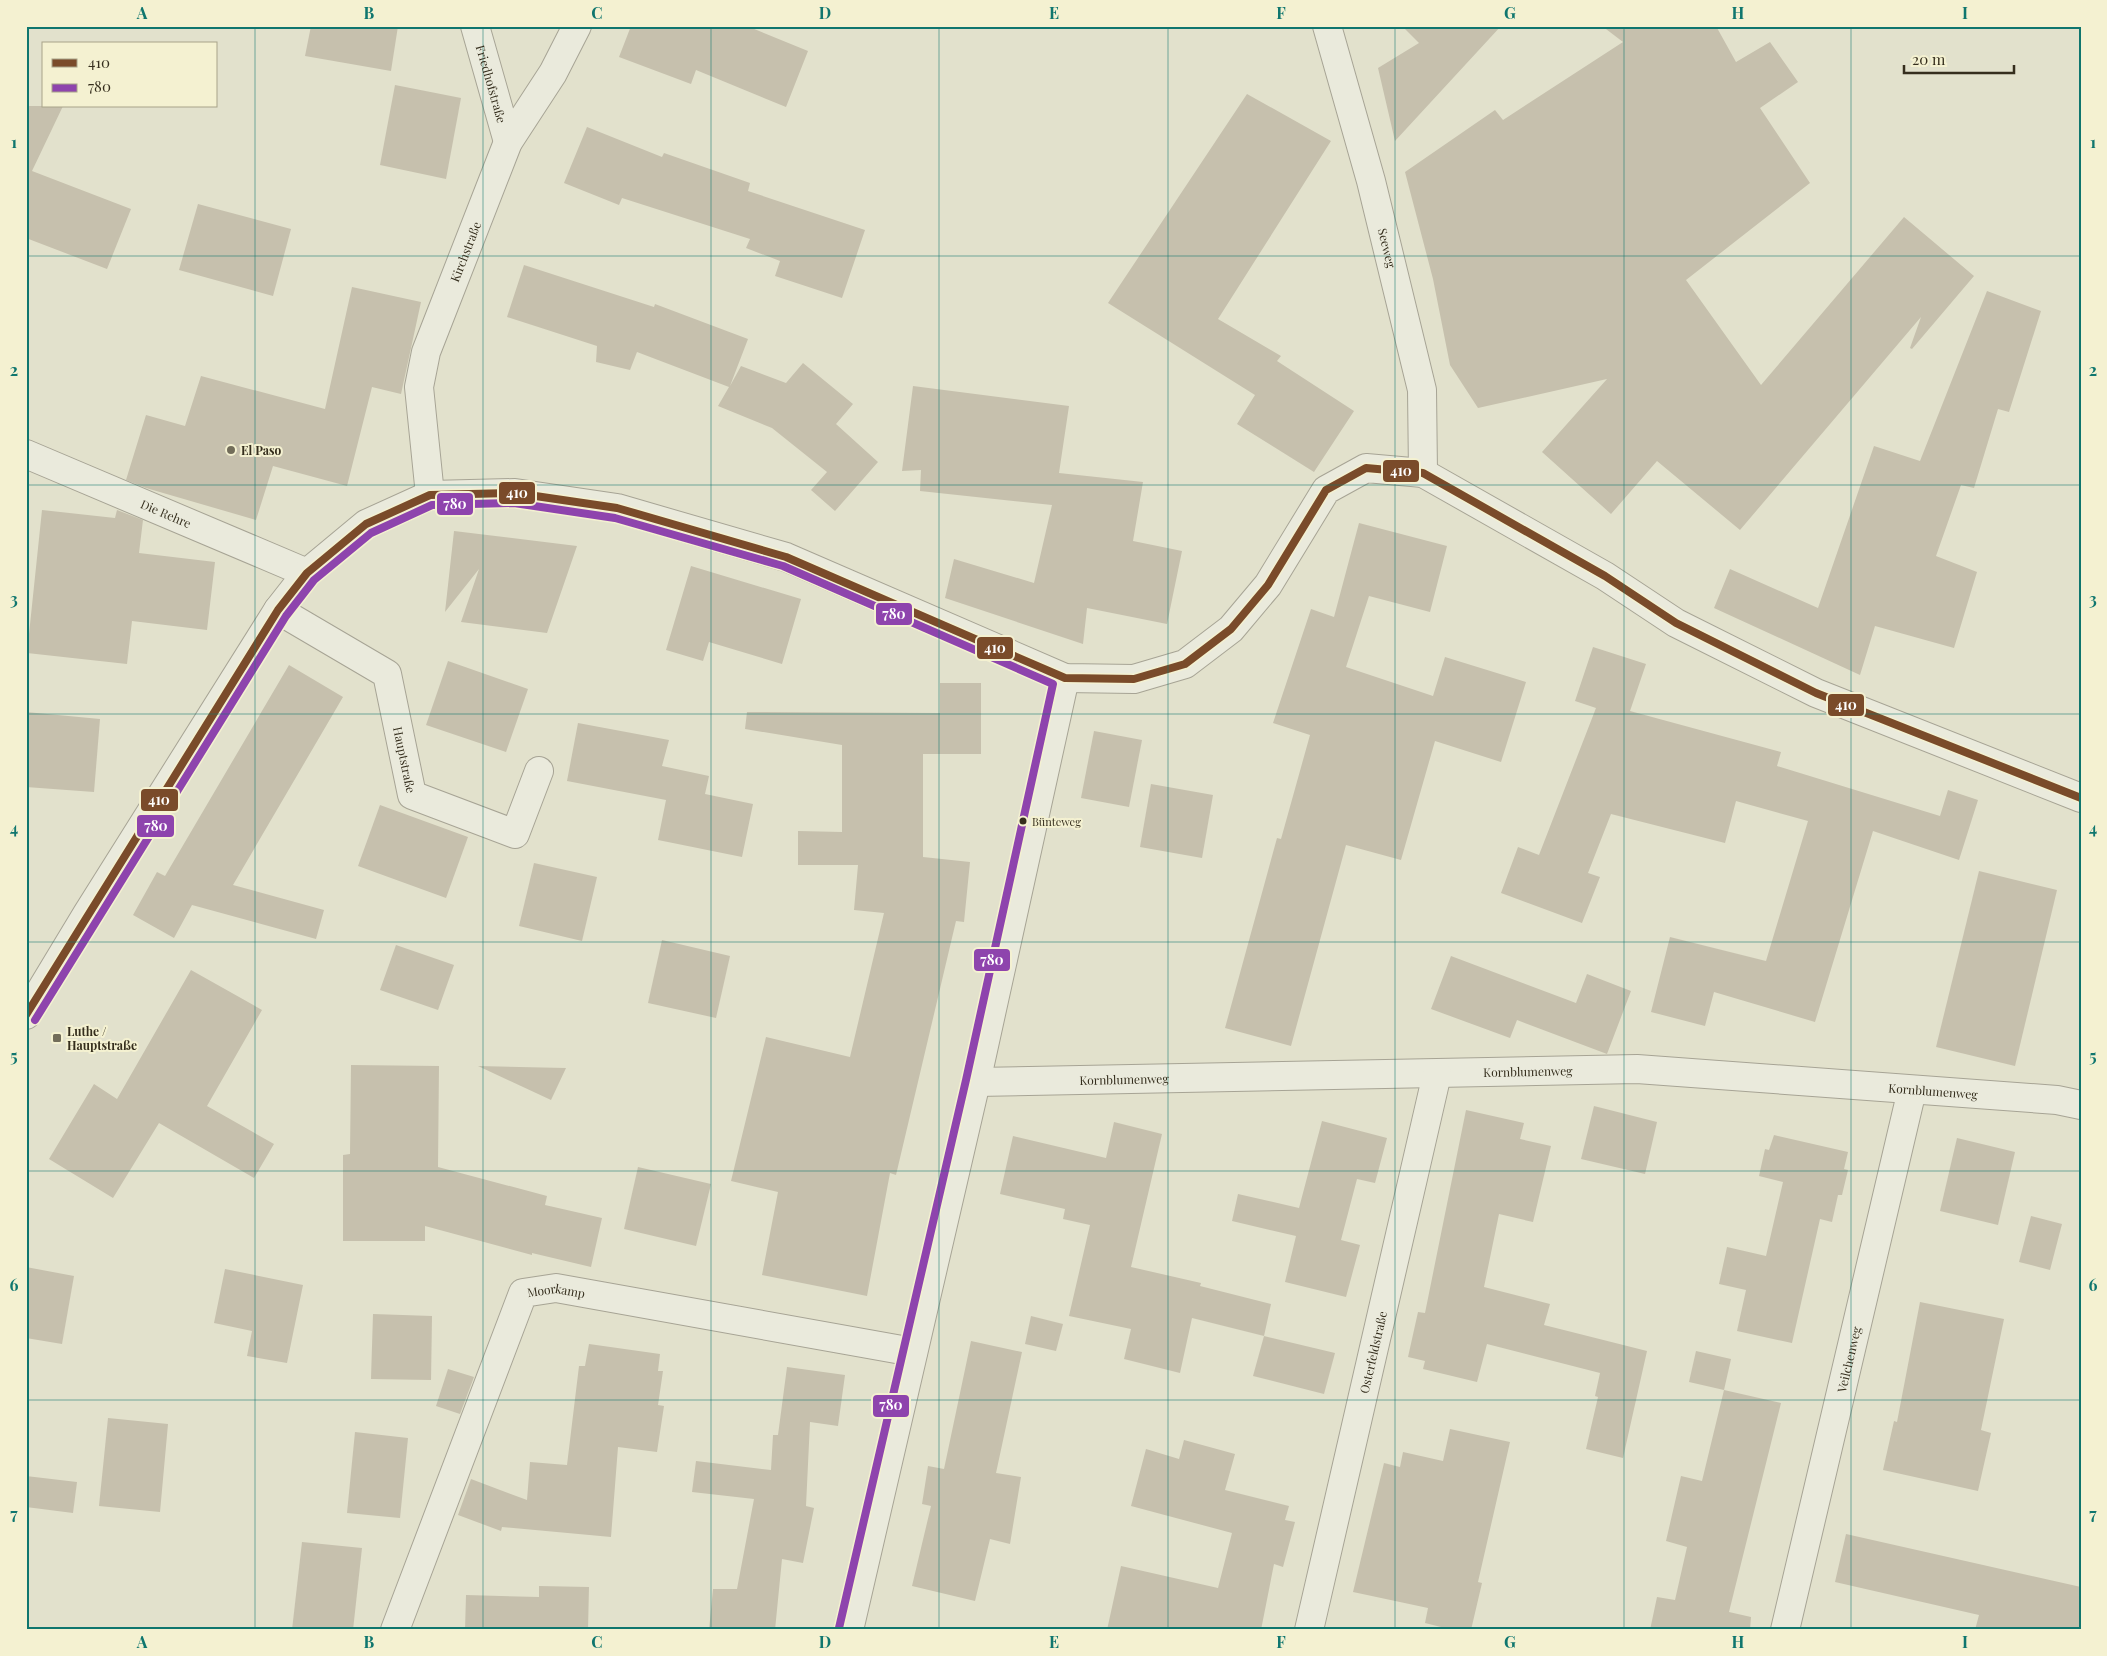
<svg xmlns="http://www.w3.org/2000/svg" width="2107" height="1656" font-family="'Playfair Display',serif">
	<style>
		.building { fill: #c6c0ad }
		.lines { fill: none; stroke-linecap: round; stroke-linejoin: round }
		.minor-casing { stroke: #a7a495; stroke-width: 30 }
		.tertiary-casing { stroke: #a7a495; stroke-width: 30 }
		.minor { stroke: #eaeadc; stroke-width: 28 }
		.tertiary { stroke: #eaeadc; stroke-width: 28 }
		.bus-1-casing { stroke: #f4f1d1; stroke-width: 11 }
		.bus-2-casing { stroke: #f4f1d1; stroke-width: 11 }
		.bus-1 { stroke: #7a4b2a; stroke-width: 8 }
		.bus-2 { stroke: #8e44ad; stroke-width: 8 }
		.grid { fill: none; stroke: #0f766e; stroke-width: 1; stroke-opacity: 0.55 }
		.poi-dot { fill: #726d5a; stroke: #f4f1d1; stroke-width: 2 }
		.bus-dot { fill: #352e1d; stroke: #f4f1d1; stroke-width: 2 }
		.labels { text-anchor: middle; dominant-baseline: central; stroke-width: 4; stroke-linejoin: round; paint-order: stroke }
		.bus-label { font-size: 11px; fill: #352e1d; stroke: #f4f1d1; text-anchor: start }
		.street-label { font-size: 12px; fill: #352e1d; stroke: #f4f1d1 }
		.poi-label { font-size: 12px; font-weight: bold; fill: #352e1d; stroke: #f4f1d1; text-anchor: start }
		.line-badge { stroke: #f4f1d1; stroke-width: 2 }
		.badge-label { font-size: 14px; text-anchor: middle; font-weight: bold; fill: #fff }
		.neatline { fill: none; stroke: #0f766e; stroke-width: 2 }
		.grid-label { font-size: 16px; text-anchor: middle; font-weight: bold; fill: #0f766e }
	</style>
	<rect width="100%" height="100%" fill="#e2e1cc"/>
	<g class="building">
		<path d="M311,26H398L391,71L305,56Z"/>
		<path d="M631,26H747L808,51L786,107L696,70L691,84L619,57Z"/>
		<path d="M1402,26H1501L1395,141L1378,68L1419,43Z"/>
		<path d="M1602,26H1716L1736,62L1770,42L1798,82L1760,108L1810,183L1686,280L1761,385L1904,217L1974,276L1912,349L1910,348L1921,317L1740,530L1657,461L1611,514L1542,452L1607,379L1478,408L1450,365L1433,279L1405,172L1495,110L1503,120L1623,42Z"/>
		<path d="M395,85L461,98L446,179L380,165Z"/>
		<path d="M1247,94L1331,141L1218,319L1281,356L1277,361L1354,411L1314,472L1237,424L1255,395L1108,303Z"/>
		<path d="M26,106H63L32,171L131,209L107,269L26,238Z"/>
		<path d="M587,127L662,157L664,153L750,183L748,191L865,230L842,298L775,276L780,261L746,248L750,239L622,198L619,205L564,183Z"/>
		<path d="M198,204L291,229L273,296L179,270Z"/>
		<path d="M524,265L654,307L655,304L748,339L730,386L741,366L786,383L803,363L853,404L836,424L878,462L835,511L811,490L827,472L772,428L718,406L729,387L637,352L630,370L596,362L597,346L507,317Z"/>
		<path d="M352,287L421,302L401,394L372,387L347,486L273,466L256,520L146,488L126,480L146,415L185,426L201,376L325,409Z"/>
		<path d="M1987,291L2041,311L2009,412L1998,409L1974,488L1961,485L1936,556L1977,572L1954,648L1875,626L1860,675L1714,608L1730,569L1818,608L1874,446L1920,461Z"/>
		<path d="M913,386L1069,406L1059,473L1143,482L1133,541L1182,551L1167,624L1087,608L1083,644L945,598L954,559L1034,583L1052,505L920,491L921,470L902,471Z"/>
		<path d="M42,510L115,518L117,510L143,520L139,553L215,562L207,630L132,621L127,664L27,653Z"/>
		<path d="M1359,523L1447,546L1430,612L1369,596L1346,667L1433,696L1445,657L1526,682L1501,762L1435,741L1401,860L1346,845L1291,1046L1225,1028L1277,838L1281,839L1310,735L1273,723L1311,609L1334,617Z"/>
		<path d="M454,531L577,546L547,633L461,622L479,569L445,612Z"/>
		<path d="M691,566L801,599L782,664L709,642L703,661L666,650Z"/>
		<path d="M1593,647L1646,664L1630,711L1781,752L1777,766L1940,816L1948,790L1978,800L1959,860L1873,831L1815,1022L1714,992L1705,1026L1651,1012L1670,937L1766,961L1808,821L1736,801L1725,843L1611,814L1588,873L1600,877L1582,923L1501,893L1518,847L1539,855L1596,708L1575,701Z"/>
		<path d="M448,661L528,689L506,752L426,725Z"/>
		<path d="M289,665L343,697L233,885L324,910L316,939L192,905L174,938L133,915L157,872L165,876Z"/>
		<path d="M940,683H981V754H923V857L970,862L964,922L956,921L896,1175L890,1173L867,1296L762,1275L778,1192L731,1181L766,1037L850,1057L884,913L854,910L858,865H798V831L842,832V745L745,729L747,712L940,713Z"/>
		<path d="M26,712L100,719L94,792L26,787Z"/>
		<path d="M578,723L669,740L662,766L709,776L705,794L753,804L742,857L658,840L666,800L567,781Z"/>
		<path d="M1094,731L1142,740L1129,807L1081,798Z"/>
		<path d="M1151,784L1213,795L1202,858L1140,847Z"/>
		<path d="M380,805L468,837L446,898L358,866Z"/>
		<path d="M534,863L597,877L582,941L519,926Z"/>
		<path d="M1979,871L2057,890L2015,1066L1936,1047Z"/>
		<path d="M662,940L730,956L716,1018L648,1003Z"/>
		<path d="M396,945L454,965L438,1010L380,990Z"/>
		<path d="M1451,956L1576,1003L1587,974L1631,991L1607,1054L1517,1020L1510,1038L1431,1009Z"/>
		<path d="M191,970L262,1010L207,1106L274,1144L254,1178L159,1123L113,1198L49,1159L94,1084L117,1099Z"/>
		<path d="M351,1065L439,1066L438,1167L547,1196L545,1205L602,1218L591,1267L532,1253V1255L425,1226V1241H343V1155L350,1154Z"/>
		<path d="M478,1066L566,1068L551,1100Z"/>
		<path d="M1594,1106L1657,1122L1645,1174L1581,1159Z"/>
		<path d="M1466,1110L1524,1123L1520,1139L1551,1146L1533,1222L1499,1214L1484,1287L1550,1304L1544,1325L1647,1351L1623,1458L1586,1449L1598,1397L1595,1396L1600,1373L1487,1344L1477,1382L1423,1369L1425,1361L1408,1357L1418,1312L1425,1313Z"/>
		<path d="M1322,1121L1387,1138L1375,1183L1357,1179L1341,1240L1360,1245L1346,1297L1285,1282L1296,1236L1232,1221L1238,1194L1299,1208Z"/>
		<path d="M1114,1122L1162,1134L1131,1267L1201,1283L1200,1286L1271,1304L1264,1336L1192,1318L1180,1373L1124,1359L1131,1329L1069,1316L1090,1225L1063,1219L1065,1209L1000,1194L1013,1136L1106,1158Z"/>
		<path d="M1774,1135L1848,1152L1844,1169L1848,1170L1842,1195H1838L1832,1222L1820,1219L1792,1343L1737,1331L1746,1290L1719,1284L1727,1247L1766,1256L1783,1182L1759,1176L1765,1149L1769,1150Z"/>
		<path d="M1957,1138L2015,1152L1998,1225L1940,1211Z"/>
		<path d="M638,1167L711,1184L696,1246L624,1229Z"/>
		<path d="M2031,1216L2062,1224L2050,1270L2019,1262Z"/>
		<path d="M26,1267L74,1276L62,1344L26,1338Z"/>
		<path d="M225,1269L303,1285L287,1363L247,1356L252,1331L214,1323Z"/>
		<path d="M1920,1302L2004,1319L1981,1430L1991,1433L1978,1491L1883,1470L1894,1421L1897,1422Z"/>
		<path d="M373,1314L432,1316L431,1380L371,1379Z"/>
		<path d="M1031,1316L1063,1324L1056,1351L1025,1344Z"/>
		<path d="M1264,1336L1335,1353L1324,1394L1253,1376Z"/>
		<path d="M971,1341L1022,1352L996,1473L1021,1477L1010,1544L990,1539L975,1601L912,1586L931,1506L922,1504L928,1466L944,1469Z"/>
		<path d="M589,1344L660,1354L658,1371H663L658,1405L664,1406L657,1452L618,1447L611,1537L502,1527L501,1531L458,1515L471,1479L527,1500L530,1462L567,1465L579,1366H585Z"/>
		<path d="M1696,1351L1731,1359L1724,1390L1689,1382Z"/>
		<path d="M787,1367L845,1375L838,1426L810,1422L806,1506L814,1508L803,1563L782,1559L775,1630H709L713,1589H737L754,1499L692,1492L696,1461L771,1470L773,1435H778Z"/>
		<path d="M448,1369L474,1377L460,1414L436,1406Z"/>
		<path d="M1724,1390L1781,1403L1729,1612L1751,1617L1750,1630H1650L1657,1597L1675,1600L1687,1547L1666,1541L1681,1476L1702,1481Z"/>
		<path d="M108,1418L168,1424L160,1512L99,1506Z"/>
		<path d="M1450,1429L1510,1442L1478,1582L1482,1583L1471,1630H1453L1425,1623L1428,1608L1353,1592L1384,1463L1400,1467L1403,1452L1443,1461Z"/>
		<path d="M355,1432L408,1438L400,1518L347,1513Z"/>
		<path d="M1184,1440L1235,1454L1225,1490L1289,1506L1285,1520L1295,1522L1283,1567L1274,1564L1261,1630H1107L1121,1566L1218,1588L1232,1533L1131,1506L1146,1449L1179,1459Z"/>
		<path d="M26,1476L77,1482L73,1513L26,1507Z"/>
		<path d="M1846,1534L2081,1587V1630H1975L1979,1615L1835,1582Z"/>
		<path d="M302,1542L362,1548L353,1630H292Z"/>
		<path d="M539,1586L589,1587L588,1630H465L466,1595L539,1597Z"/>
	</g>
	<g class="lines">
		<defs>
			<g id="minor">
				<path id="s1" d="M475,26L508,142"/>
				<path id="s2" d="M1327,26L1371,181L1422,390L1423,473"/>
				<path id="s3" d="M26,454L307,573"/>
				<path id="s4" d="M430,495L419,387L426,352L508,142L553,73L577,26"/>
				<path id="s5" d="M278,610L387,674L412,795L515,834L539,771"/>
				<path id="s6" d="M976,1082L1637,1069L2057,1100L2081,1105"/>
				<path id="s7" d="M395,1630L523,1293L556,1288L913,1352"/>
				<path d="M849,1630L976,1082L1065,678"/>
				<path id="s8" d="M1309,1630L1437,1074"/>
				<path id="s9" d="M1785,1630L1912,1090"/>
			</g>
			<path id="tertiary" d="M26,1015L87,914L278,610L307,573L366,524L430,495L515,493L617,508L786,557L1065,678L1134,679L1185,664L1231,629L1268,585L1326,490L1366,468L1423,473L1605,576L1676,623L1816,693L2081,798"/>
		</defs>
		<use href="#minor" class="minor-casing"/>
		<use href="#tertiary" class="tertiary-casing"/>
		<use href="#minor" class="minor"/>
		<use href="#tertiary" class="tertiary"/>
		<defs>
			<path id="bus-1" d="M26,1015L278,610L307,573L366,524L430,495L515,493L617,508L786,557L1065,678L1134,679L1185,664L1231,629L1268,585L1326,490L1366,468L1423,473L1605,576L1676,623L1816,693L2081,798"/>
			<path id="bus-2" d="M35,1020L286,616L314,580L371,533L432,505L514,503L615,518L783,566L1053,684L966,1080L839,1628"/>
		</defs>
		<use href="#bus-1" class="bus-1-casing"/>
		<use href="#bus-2" class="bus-2-casing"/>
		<use href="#bus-1" class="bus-1"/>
		<use href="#bus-2" class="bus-2"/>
	</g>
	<path class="grid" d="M255,26V1630M483,26V1630M711,26V1630M939,26V1630M1168,26V1630M1395,26V1630M1624,26V1630M1851,26V1630M26,256H2081M26,485H2081M26,714H2081M26,942H2081M26,1171H2081M26,1400H2081"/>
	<g class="poi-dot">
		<circle cx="231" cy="450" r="5"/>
		<rect x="52" y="1033" width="10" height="10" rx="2.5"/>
	</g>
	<circle class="bus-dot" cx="1023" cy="821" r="4.5"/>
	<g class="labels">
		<g class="bus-label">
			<text x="1032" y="821">Bünteweg</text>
		</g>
		<g class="street-label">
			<text stroke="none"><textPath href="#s1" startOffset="60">Friedhofstraße</textPath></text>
			<text stroke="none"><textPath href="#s2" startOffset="230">Seeweg</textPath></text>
			<text stroke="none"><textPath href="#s4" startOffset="252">Kirchstraße</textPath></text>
			<text stroke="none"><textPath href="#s3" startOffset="152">Die Rehre</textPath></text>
			<text stroke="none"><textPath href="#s5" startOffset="214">Hauptstraße</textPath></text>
			<text stroke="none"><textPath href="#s6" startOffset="552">Kornblumenweg</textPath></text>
			<text stroke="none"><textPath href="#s6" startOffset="148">Kornblumenweg</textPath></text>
			<text stroke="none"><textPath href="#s6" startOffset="958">Kornblumenweg</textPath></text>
			<text stroke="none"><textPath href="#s7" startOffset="394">Moorkamp</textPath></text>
			<text stroke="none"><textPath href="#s8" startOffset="285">Osterfeldstraße</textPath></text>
			<text stroke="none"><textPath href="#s9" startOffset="278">Veilchenweg</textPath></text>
		</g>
		<g class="poi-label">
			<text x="241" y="450">El Paso</text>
			<text x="67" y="1031">Luthe /<tspan x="67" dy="14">Hauptstraße</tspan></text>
		</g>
	</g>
	<g class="line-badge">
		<rect x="1382" y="459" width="38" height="24" rx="5" fill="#7a4b2a"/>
		<rect x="498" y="481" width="38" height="24" rx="5" fill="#7a4b2a"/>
		<rect x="436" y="492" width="38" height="24" rx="5" fill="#8e44ad"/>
		<rect x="875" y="602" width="38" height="24" rx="5" fill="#8e44ad"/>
		<rect x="976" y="636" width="38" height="24" rx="5" fill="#7a4b2a"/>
		<rect x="1827" y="693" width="38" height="24" rx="5" fill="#7a4b2a"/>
		<rect x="140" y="788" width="39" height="24" rx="5" fill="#7a4b2a"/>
		<rect x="136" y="814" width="39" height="24" rx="5" fill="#8e44ad"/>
		<rect x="973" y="948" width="38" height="24" rx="5" fill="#8e44ad"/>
		<rect x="872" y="1394" width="38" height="24" rx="5" fill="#8e44ad"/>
	</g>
	<g class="badge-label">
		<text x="1401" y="476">410</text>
		<text x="517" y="498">410</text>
		<text x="455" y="509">780</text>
		<text x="894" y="619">780</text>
		<text x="995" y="653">410</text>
		<text x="1846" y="710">410</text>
		<text x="159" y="805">410</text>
		<text x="156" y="831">780</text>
		<text x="992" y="965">780</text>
		<text x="891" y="1410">780</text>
	</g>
	<rect width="2107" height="1656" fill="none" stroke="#f4f1d1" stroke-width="55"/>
	<rect x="42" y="42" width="175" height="65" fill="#f4f1d1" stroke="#a8a389"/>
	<rect x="52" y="59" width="25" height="8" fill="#7a4b2a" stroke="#a8a389"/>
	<text x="88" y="68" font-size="15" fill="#352e1d">410</text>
	<rect x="52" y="84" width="25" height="8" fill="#8e44ad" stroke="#a8a389"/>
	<text x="88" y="92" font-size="15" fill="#352e1d">780</text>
	<path d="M1904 65v8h110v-8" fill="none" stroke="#352e1d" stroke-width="2.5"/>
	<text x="1912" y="65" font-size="15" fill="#352e1d" stroke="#f4f1d1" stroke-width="4" paint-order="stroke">20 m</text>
	<rect x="28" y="28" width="2052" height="1600" class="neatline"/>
	<g class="grid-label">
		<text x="142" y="19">A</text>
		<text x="369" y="19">B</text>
		<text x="597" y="19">C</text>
		<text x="825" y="19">D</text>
		<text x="1054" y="19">E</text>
		<text x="1281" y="19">F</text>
		<text x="1510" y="19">G</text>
		<text x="1738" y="19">H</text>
		<text x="1965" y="19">I</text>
		<text x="14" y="148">1</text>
		<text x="2093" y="148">1</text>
		<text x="14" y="376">2</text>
		<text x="2093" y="376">2</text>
		<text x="14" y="605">3</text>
		<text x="2093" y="605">3</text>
		<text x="14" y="834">4</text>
		<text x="2093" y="834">4</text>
		<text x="14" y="1062">5</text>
		<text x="2093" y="1062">5</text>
		<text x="14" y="1291">6</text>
		<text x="2093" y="1291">6</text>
		<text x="14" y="1520">7</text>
		<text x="2093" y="1520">7</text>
		<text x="142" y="1648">A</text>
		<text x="369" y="1648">B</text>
		<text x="597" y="1648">C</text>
		<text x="825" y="1648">D</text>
		<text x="1054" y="1648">E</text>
		<text x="1281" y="1648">F</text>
		<text x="1510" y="1648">G</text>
		<text x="1738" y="1648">H</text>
		<text x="1965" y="1648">I</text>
	</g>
</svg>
